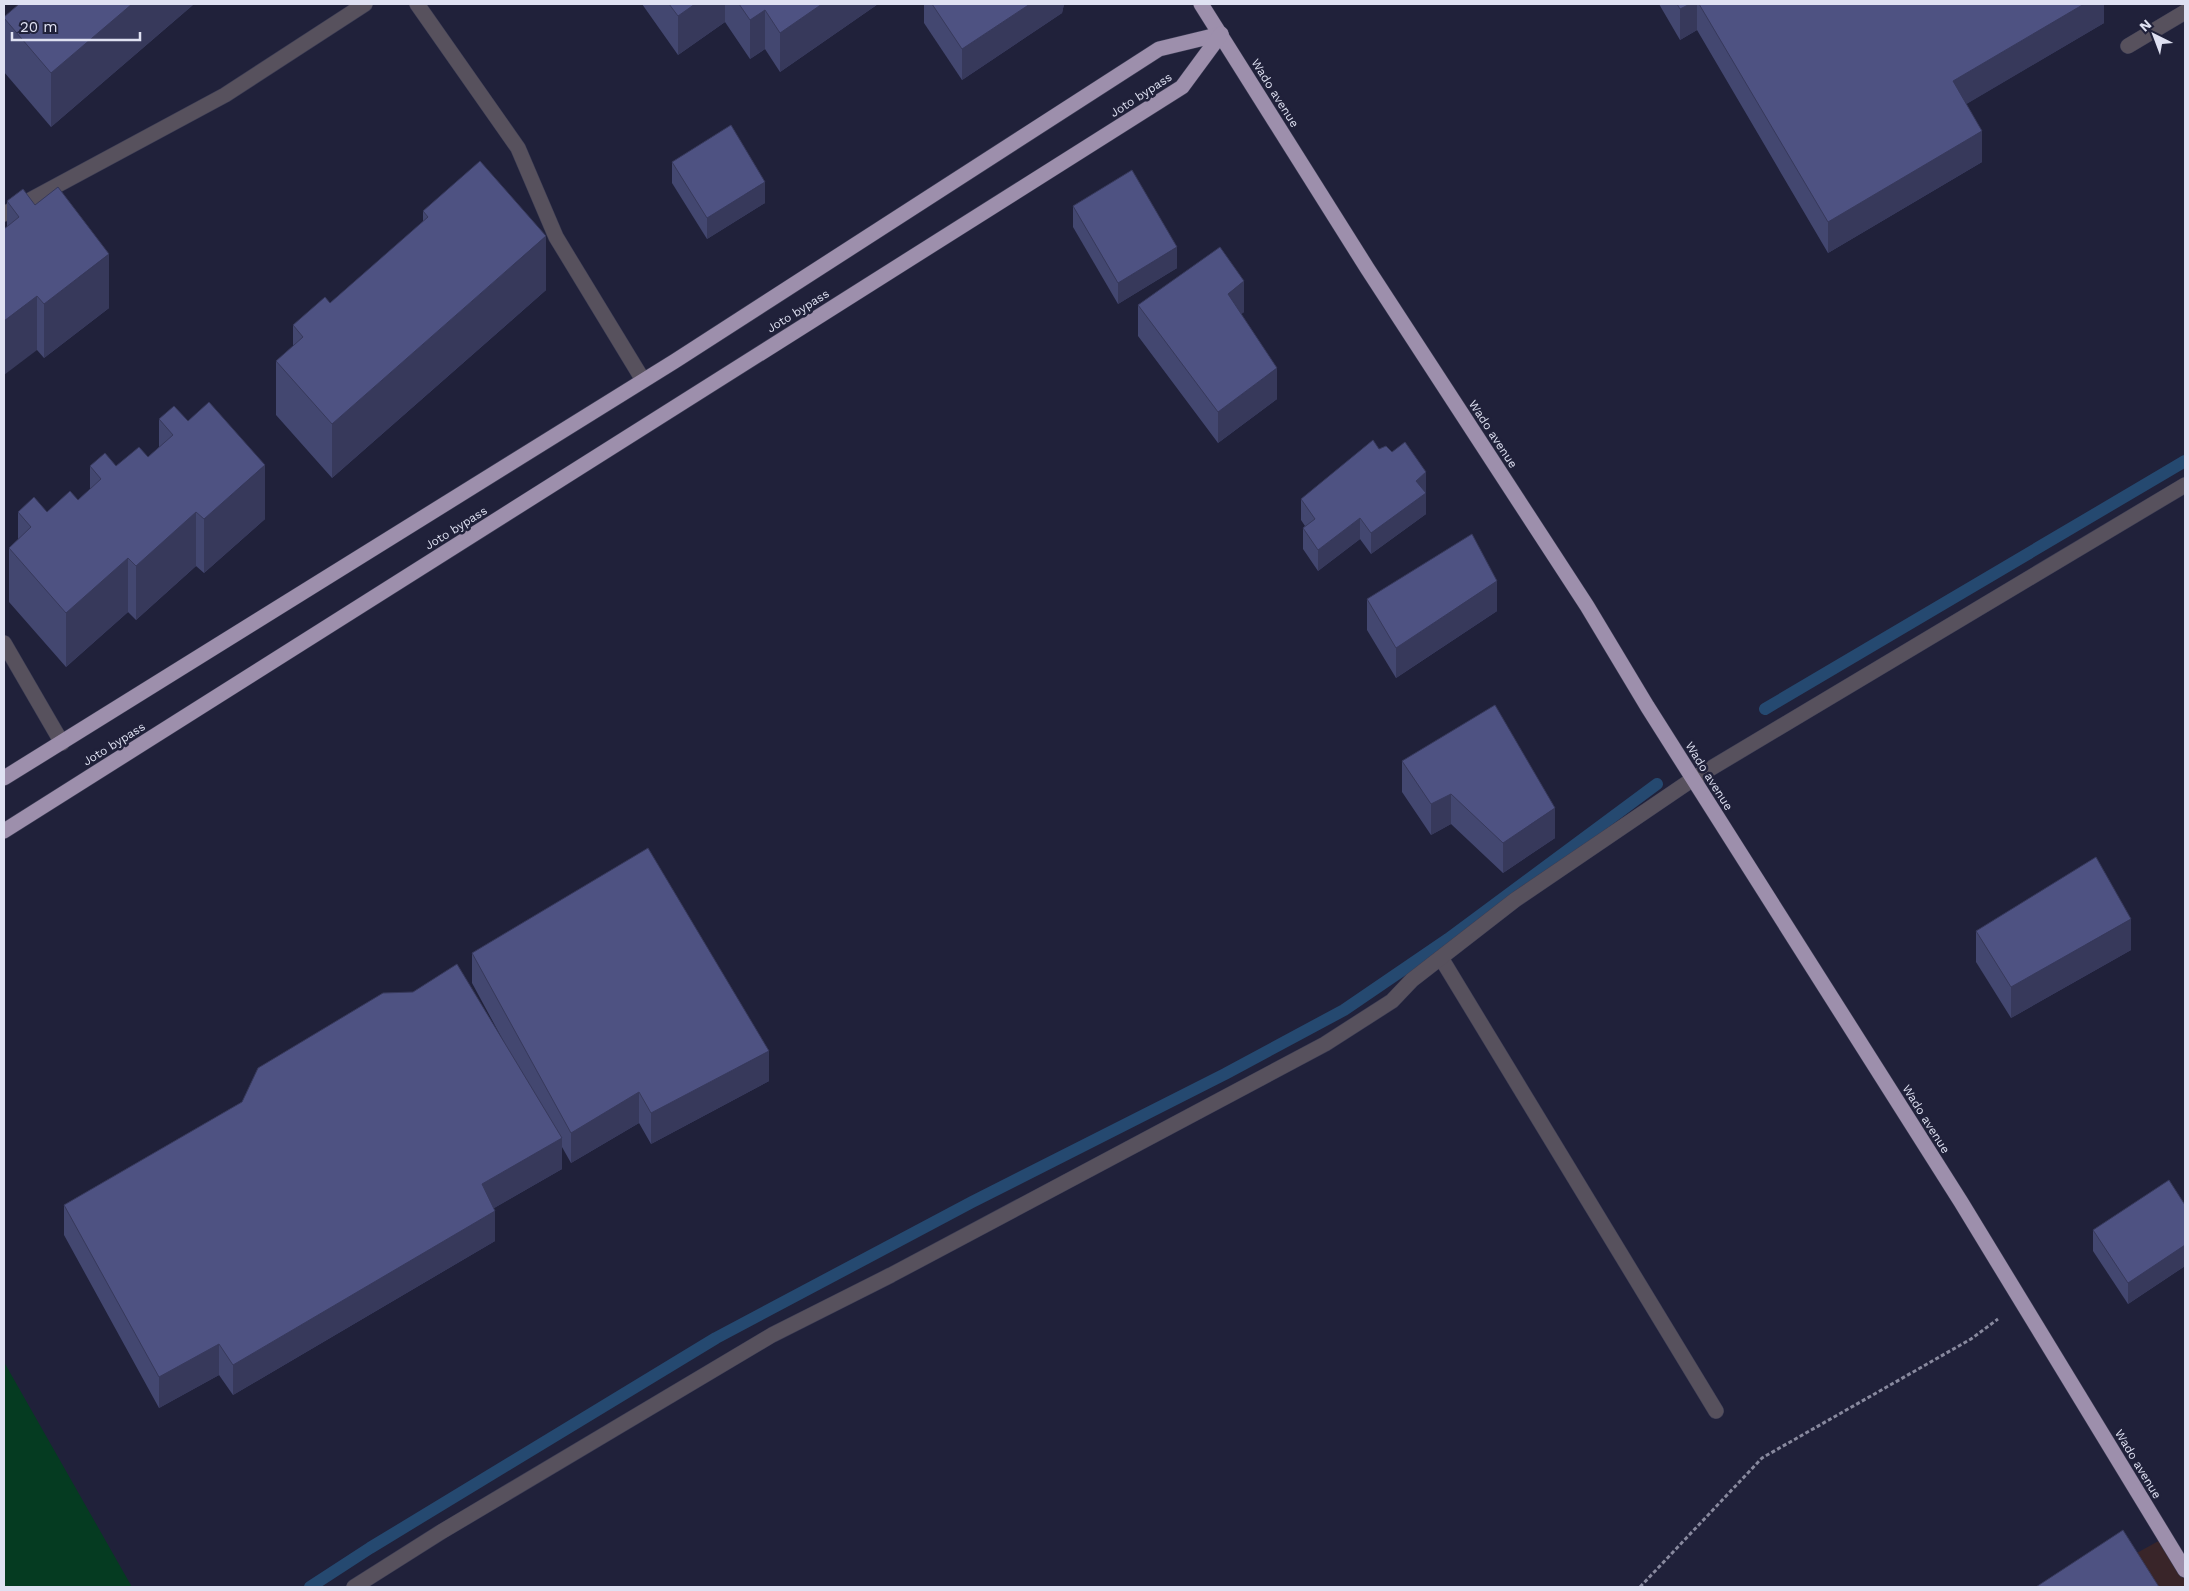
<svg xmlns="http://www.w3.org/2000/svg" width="2189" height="1591" font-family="'Work Sans',sans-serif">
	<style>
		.commercial { fill: #392529 }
		.green { fill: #053b21 }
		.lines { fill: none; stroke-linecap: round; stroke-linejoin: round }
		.stream { stroke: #254970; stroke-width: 12 }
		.minor-casing { stroke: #3b3c54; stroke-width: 16 }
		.highway-casing { stroke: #3b3c54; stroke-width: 16 }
		.path { stroke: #88899e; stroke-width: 3; stroke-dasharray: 4 2.5; stroke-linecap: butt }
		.minor { stroke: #57515d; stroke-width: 15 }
		.highway { stroke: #9d8fac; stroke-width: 15 }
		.wall { fill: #434770 }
		.shaded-wall { fill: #37395b }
		.building { fill: #4e5282; stroke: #37395b }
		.labels { text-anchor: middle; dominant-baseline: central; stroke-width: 5; stroke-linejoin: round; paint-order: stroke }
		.street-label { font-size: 12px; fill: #dfe1f2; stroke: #20213a }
	</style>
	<rect width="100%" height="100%" fill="#20213a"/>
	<path class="commercial" d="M2164,1538L2185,1570V1587H2075Z"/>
	<path class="green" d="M4,1362L132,1587H4Z"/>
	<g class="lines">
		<g class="stream">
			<path d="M1765,709L2185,461"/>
			<path d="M310,1587L370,1548L716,1338L972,1202L1225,1074L1344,1010L1448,939L1657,784"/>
		</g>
		<defs>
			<g id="minor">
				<path d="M417,4L518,148L556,237L643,380"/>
				<path d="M2128,46L2185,12"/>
				<path d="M4,214L225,95L365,4"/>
				<path d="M4,643L62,743"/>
				<path d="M1441,958L1716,1411"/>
				<path d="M354,1587L441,1532L772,1335L891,1275L1325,1044L1392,1001L1412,980L1515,900L1693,779L2185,485"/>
			</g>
			<g id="highway">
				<path d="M1201,4L1367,268L1587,606L1647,706L1961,1202L2185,1570"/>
				<path d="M4,778L675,361L1159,49L1221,34"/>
				<path d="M4,831L1182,87L1221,34"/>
			</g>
		</defs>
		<use href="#minor" class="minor-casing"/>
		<use href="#highway" class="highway-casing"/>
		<path class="path" d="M1640,1587L1762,1458L1971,1339L1998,1319"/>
		<use href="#minor" class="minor"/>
		<use href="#highway" class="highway"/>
	</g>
	<g class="wall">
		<path d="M194,4L51,127L4,72V17Z"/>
		<path d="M642,4H878L780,72L765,49L750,59L725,22L678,55Z"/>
		<path d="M924,4H1064L1062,13L962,80L924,23Z"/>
		<path d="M1659,4H2104V23L1966,104L1982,162L1828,253L1697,30L1680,40Z"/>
		<path d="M672,162L765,203L707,239L672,183Z"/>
		<path d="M7,201L109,308L44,358L37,350L7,227Z"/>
		<path d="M1073,206L1177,268L1118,304L1073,227Z"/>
		<path d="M423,211L546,290L332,478L276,415V361L293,347V325L330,303L423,222Z"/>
		<path d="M1138,305L1244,312L1241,314L1277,399L1218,443L1138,336Z"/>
		<path d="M159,419L265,519L204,573L196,566L136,620L128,612L66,667L9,602V548L18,540V512H47L78,500L90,489V466H116L148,457L159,447Z"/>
		<path d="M1379,449L1392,452L1426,472V514L1371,554L1360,539L1318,571L1303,549V528L1305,526L1301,520V499Z"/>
		<path d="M1367,599L1497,611L1396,678L1367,630Z"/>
		<path d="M1402,761L1555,838L1503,873L1451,824L1431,835L1402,792Z"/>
		<path d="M1976,931L2131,950L2011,1018L1976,962Z"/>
		<path d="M472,953L769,1081L651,1144L639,1123L571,1163L562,1147V1169L494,1208L495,1241L233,1395L219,1375L159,1408L64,1235V1205L242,1102L504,1042L472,983Z"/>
		<path d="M2185,1205V1266L2128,1304L2093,1251V1230Z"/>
	</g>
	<g class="shaded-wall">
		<path d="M132,4H194L51,127V73Z"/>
		<path d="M695,4H725V22L678,55V16Z"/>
		<path d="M822,4H878L780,72V33Z"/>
		<path d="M1030,4H1064L1062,13L962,80V49Z"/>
		<path d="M1690,4H1697V30L1680,40V9Z"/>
		<path d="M2084,4H2104V23L1953,112V81Z"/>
		<path d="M765,10V49L750,59V20Z"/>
		<path d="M1982,131V162L1828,253V222Z"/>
		<path d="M765,182V203L707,239V218Z"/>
		<path d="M546,236V290L332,478V424Z"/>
		<path d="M1177,247V268L1118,304V283Z"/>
		<path d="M109,254V308L44,358V304Z"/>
		<path d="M1244,281V312L1228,325V294Z"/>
		<path d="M37,296V350L4,375V321Z"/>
		<path d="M1277,368V399L1218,443V412Z"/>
		<path d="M265,465V519L204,573V519Z"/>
		<path d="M1426,472V514L1371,554V533L1416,481Z"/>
		<path d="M196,512V566L136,620V566Z"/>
		<path d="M1360,518V539L1318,571V550Z"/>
		<path d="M128,558V612L66,667V613Z"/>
		<path d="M1497,581V611L1396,678V648Z"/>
		<path d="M1451,794V824L1431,835V804Z"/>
		<path d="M1555,808V838L1503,873V843Z"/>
		<path d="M2131,919V950L2011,1018V987Z"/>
		<path d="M769,1051V1081L651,1144V1113Z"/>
		<path d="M639,1092V1123L571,1163V1133Z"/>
		<path d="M562,1138V1169L482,1215V1184Z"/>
		<path d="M495,1211V1241L233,1395V1365Z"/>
		<path d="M2185,1245V1266L2128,1304V1283Z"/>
		<path d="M219,1344V1375L159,1408V1377Z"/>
	</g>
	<g class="building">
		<path d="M19,4H132L51,73L4,18V17Z"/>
		<path d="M669,4H695L678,16Z"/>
		<path d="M739,4H822L780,33L765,10L750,20Z"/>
		<path d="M932,4H1030L962,49Z"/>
		<path d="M1677,4H1690L1680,9Z"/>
		<path d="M1699,4H2084L1953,81L1982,131L1828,222Z"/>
		<path d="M731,125L765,182L707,218L672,162Z"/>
		<path d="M480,161L546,236L332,424L276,361L303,337L293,325L325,297L330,303L428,217L423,211Z"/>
		<path d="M1132,170L1177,247L1118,283L1073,206Z"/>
		<path d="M58,187L109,254L44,304L37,296L4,321V229L19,217L7,201L23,189L35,205Z"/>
		<path d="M1220,247L1244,281L1228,294L1277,368L1218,412L1138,305Z"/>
		<path d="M209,402L265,465L204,519L196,512L136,566L128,558L66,613L9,548L31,527L18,512L34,497L47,512L70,491L78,500L101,479L90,466L105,453L116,466L139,447L148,457L173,435L159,419L174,406L188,421Z"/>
		<path d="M1373,440L1379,449L1386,446L1392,452L1405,442L1426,472L1416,481L1426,493L1371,533L1360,518L1318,550L1303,528L1315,519L1301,499Z"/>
		<path d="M1472,534L1497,581L1396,648L1367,599Z"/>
		<path d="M1495,705L1555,808L1503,843L1451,794L1431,804L1402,761Z"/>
		<path d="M648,848L769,1051L651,1113L639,1092L571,1133L472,953Z"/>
		<path d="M2096,857L2131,919L2011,987L1976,931Z"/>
		<path d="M457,964L562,1138L482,1184L495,1211L233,1365L219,1344L159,1377L64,1205L242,1102L258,1068L383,993L413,992Z"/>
		<path d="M2169,1180L2185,1205V1245L2128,1283L2093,1230Z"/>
		<path d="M2123,1530L2159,1587H2036Z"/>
	</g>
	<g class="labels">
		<g class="street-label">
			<text transform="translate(1275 93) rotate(58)">Wado avenue</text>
			<text transform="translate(1141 95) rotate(-33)">Joto bypass</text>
			<text transform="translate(798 311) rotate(-32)">Joto bypass</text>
			<text transform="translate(1493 434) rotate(57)">Wado avenue</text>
			<text transform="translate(456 528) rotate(-32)">Joto bypass</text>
			<text transform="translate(114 744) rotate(-32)">Joto bypass</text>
			<text transform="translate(1709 776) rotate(58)">Wado avenue</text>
			<text transform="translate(1926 1119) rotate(58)">Wado avenue</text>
			<text transform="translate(2138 1464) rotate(59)">Wado avenue</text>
		</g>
	</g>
	<rect width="2189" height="1591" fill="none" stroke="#dfe1f2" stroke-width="10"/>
	<g transform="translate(2154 35) rotate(318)" stroke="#20213a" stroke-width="4" paint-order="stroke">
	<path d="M0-4L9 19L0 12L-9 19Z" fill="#dfe1f2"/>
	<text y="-8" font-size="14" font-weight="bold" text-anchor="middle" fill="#dfe1f2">N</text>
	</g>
	<path d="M12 32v8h128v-8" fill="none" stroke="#dfe1f2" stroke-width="2.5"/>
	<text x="20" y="32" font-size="15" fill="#dfe1f2" stroke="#20213a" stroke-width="4" paint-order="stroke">20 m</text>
</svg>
